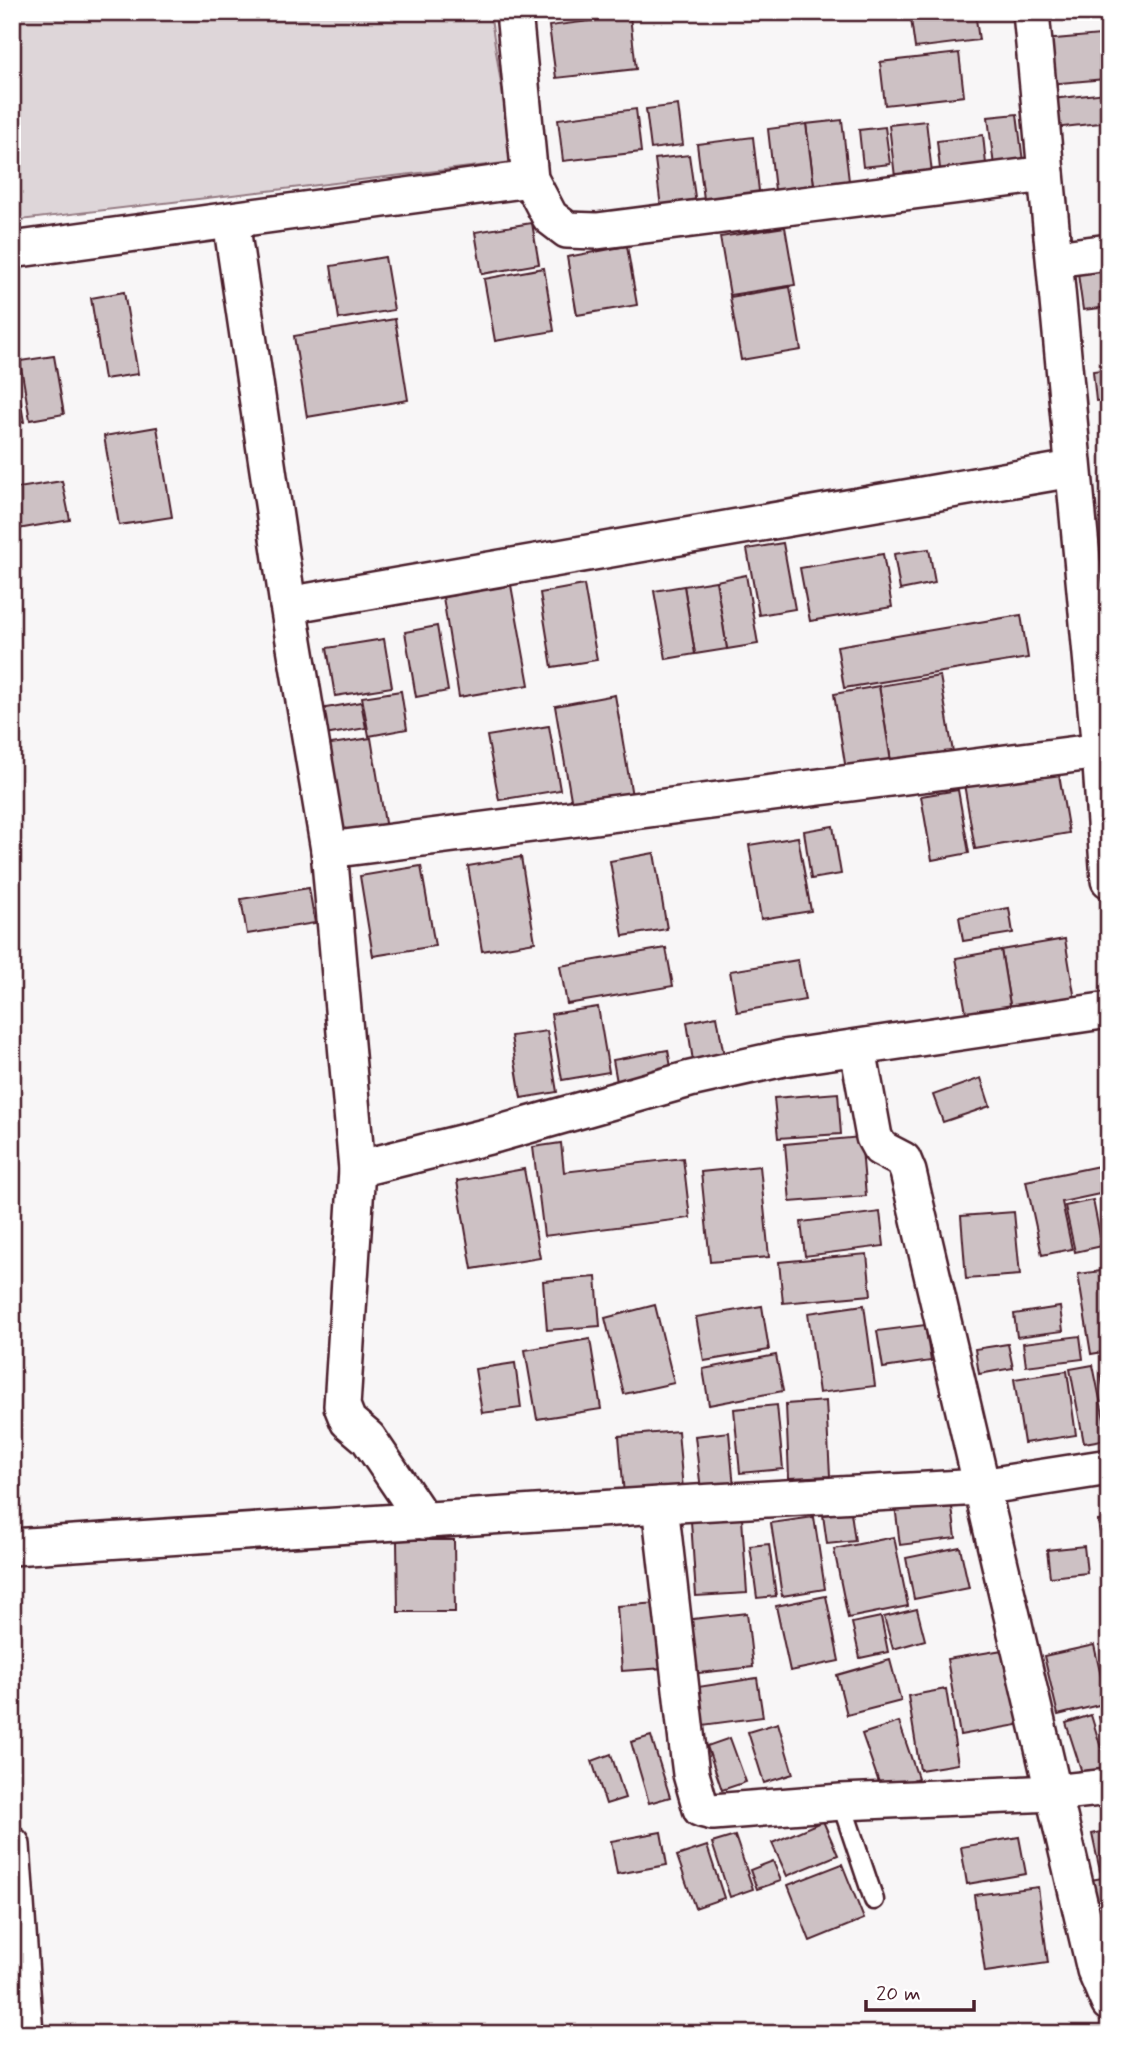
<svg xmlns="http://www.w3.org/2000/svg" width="1121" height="2046" font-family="Mynerve,sans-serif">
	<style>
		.green { fill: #ded6d9; stroke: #947a82; stroke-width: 2 }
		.building { fill: #cdc1c4; stroke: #4a1f2b; stroke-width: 2 }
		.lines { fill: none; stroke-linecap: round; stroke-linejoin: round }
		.service-casing { stroke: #4a1f2b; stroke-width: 23 }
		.minor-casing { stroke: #4a1f2b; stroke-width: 40 }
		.service { stroke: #fff; stroke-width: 18 }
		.minor { stroke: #fff; stroke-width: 35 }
	</style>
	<rect width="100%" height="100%" fill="#f8f6f7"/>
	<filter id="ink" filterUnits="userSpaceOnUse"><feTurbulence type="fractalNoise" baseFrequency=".0143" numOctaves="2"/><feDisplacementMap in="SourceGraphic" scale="14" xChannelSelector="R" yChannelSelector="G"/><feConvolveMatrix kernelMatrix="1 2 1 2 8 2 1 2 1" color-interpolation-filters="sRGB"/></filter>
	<g filter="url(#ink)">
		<path class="green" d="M12,12H490L513,162L12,221Z"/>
		<g class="building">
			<path d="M910,12H975L979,40L915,48Z"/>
			<path d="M630,16L636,69L556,78L549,26Z"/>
			<path d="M1100,35L1105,79L1049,84L1044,40Z"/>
			<path d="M959,53L964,96L885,105L880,62Z"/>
			<path d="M1106,93L1109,122L1054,128L1052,99Z"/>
			<path d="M678,105L683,145L651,149L646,109Z"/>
			<path d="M636,109L641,152L563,161L558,119Z"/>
			<path d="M1017,114L1023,162L994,166L988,117Z"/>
			<path d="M842,120L849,181L814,185L806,124Z"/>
			<path d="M926,121L932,173L895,177L889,125Z"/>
			<path d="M806,124L814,185L775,190L768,129Z"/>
			<path d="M885,127L890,164L863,167L859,130Z"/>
			<path d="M983,135L986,164L940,169L937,141Z"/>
			<path d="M753,137L760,200L705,207L697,144Z"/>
			<path d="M689,155L696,204L661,208L655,159Z"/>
			<path d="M532,223L539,264L482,274L475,232Z"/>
			<path d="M785,227L795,285L730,295L720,237Z"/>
			<path d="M627,246L637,305L577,315L567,257Z"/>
			<path d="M385,257L394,310L339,319L331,266Z"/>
			<path d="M1109,263V307L1083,310L1077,267Z"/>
			<path d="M544,268L554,331L495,341L484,279Z"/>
			<path d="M790,287L801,350L741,360L730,297Z"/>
			<path d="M124,292L138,374L104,379L91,298Z"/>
			<path d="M395,319L408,400L307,417L294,336Z"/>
			<path d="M12,353L24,422L12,424Z"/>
			<path d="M54,356L64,414L30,420L20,361Z"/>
			<path d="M1109,369V400L1096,401L1093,371Z"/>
			<path d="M157,427L172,517L119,525L104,436Z"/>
			<path d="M62,481L70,520L12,530V489Z"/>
			<path d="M783,543L795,609L759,615L747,549Z"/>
			<path d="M929,549L935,583L900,590L894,554Z"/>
			<path d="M883,554L892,607L810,621L800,568Z"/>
			<path d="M746,575L758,644L727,649L716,581Z"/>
			<path d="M716,581L727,649L695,654L684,586Z"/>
			<path d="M511,585L529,685L459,697L443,597Z"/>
			<path d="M584,585L597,660L552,667L540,593Z"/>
			<path d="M684,586L695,654L666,659L654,591Z"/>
			<path d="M1021,615L1028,658L844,688L837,646Z"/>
			<path d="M437,626L448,691L416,697L405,632Z"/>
			<path d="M384,639L392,687L335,696L327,648Z"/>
			<path d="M940,676L953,752L891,762L879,686Z"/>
			<path d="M879,686L891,762L846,770L834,694Z"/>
			<path d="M401,691L407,729L369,736L362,697Z"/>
			<path d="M615,695L632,796L572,805L555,706Z"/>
			<path d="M361,702L366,728L313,737L308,711Z"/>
			<path d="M549,726L560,790L499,800L487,736Z"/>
			<path d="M371,738L386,829L333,838L318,746Z"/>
			<path d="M1058,769L1069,833L975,849L964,784Z"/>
			<path d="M958,790L969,853L932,860L921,796Z"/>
			<path d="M833,826L841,874L811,879L804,831Z"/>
			<path d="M798,837L811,911L761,919L749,845Z"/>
			<path d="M654,853L667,929L623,936L610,861Z"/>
			<path d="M521,857L535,942L482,951L468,866Z"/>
			<path d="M421,866L435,946L373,956L360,876Z"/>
			<path d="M309,888L315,923L247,934L241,899Z"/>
			<path d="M1009,908L1013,933L963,941L959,917Z"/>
			<path d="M1065,939L1075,1000L1011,1011L1001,950Z"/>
			<path d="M666,948L673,986L567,1004L560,966Z"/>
			<path d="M1001,950L1011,1011L967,1018L956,958Z"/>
			<path d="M798,960L805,1000L737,1012L730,971Z"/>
			<path d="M598,1007L609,1072L562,1080L551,1014Z"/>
			<path d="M717,1016L724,1056L693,1061L687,1022Z"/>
			<path d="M547,1031L557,1092L521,1098L511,1036Z"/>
			<path d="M668,1050L672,1073L617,1082L613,1060Z"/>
			<path d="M981,1078L990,1106L943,1122L933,1095Z"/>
			<path d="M838,1093L841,1134L778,1138L774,1098Z"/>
			<path d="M861,1137L866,1196L790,1202L785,1144Z"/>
			<path d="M561,1143L564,1172L683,1158L690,1218L544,1236L533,1147Z"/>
			<path d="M1104,1165L1109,1192L1062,1202L1072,1249L1042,1255L1026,1181Z"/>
			<path d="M760,1166L769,1257L710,1262L701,1172Z"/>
			<path d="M524,1169L540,1258L472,1269L457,1181Z"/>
			<path d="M1093,1200L1102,1246L1075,1252L1065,1206Z"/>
			<path d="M880,1212L884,1246L805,1256L801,1222Z"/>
			<path d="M1014,1212L1020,1275L966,1279L961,1216Z"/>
			<path d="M867,1254L871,1295L783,1303L779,1262Z"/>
			<path d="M1109,1270V1351L1091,1354L1078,1274Z"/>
			<path d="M596,1277L600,1326L547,1330L543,1281Z"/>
			<path d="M655,1305L674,1383L624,1394L605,1318Z"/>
			<path d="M864,1305L875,1386L819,1393L808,1313Z"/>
			<path d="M762,1306L769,1350L704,1361L696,1317Z"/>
			<path d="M1060,1307L1063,1331L1017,1337L1014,1314Z"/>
			<path d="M925,1325L931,1361L883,1368L877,1331Z"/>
			<path d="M1080,1336L1083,1359L1026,1366L1023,1343Z"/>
			<path d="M590,1339L601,1409L537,1419L525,1350Z"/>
			<path d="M1008,1344L1013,1368L979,1374L975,1349Z"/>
			<path d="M776,1355L783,1391L709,1405L703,1369Z"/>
			<path d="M515,1363L521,1408L482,1413L475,1369Z"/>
			<path d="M1093,1365L1108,1439L1084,1443L1070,1369Z"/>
			<path d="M1067,1371L1076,1435L1024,1443L1014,1379Z"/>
			<path d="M1109,1373V1419L1101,1375Z"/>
			<path d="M826,1401L830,1476L789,1478L786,1404Z"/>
			<path d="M777,1405L783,1469L740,1473L734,1409Z"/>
			<path d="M678,1431L683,1490L624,1495L619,1436Z"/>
			<path d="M729,1432L734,1488L701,1491L695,1436Z"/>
			<path d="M951,1500L956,1538L900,1545L895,1506Z"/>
			<path d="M851,1512L855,1541L827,1544L823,1515Z"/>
			<path d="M814,1517L825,1589L782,1596L771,1523Z"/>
			<path d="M742,1518L747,1593L696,1596L691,1521Z"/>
			<path d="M1109,1520V1594L1098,1521Z"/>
			<path d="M894,1537L908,1606L848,1618L834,1549Z"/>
			<path d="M397,1540H454L455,1612H398Z"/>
			<path d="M769,1544L776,1596L757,1598L750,1546Z"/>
			<path d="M1084,1546L1087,1573L1050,1577L1047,1550Z"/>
			<path d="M960,1547L969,1588L914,1599L906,1558Z"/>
			<path d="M826,1596L839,1661L790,1671L776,1606Z"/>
			<path d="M659,1603L664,1668L622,1671L617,1606Z"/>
			<path d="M917,1609L925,1640L893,1649L884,1617Z"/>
			<path d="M747,1613L753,1667L681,1675L675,1621Z"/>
			<path d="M881,1617L888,1652L860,1658L852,1623Z"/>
			<path d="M1094,1645L1107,1703L1058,1715L1044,1656Z"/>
			<path d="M1009,1649L1023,1724L960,1735L947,1659Z"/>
			<path d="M890,1660L901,1701L847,1715L837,1675Z"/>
			<path d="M757,1678L763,1717L703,1725L698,1687Z"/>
			<path d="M946,1689L958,1764L920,1770L908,1696Z"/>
			<path d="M1109,1714V1754L1099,1717Z"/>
			<path d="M1091,1715L1108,1771L1084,1779L1066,1723Z"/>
			<path d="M899,1722L918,1778L882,1791L862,1734Z"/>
			<path d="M778,1723L793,1774L764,1783L748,1732Z"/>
			<path d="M651,1736L670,1797L649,1803L631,1742Z"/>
			<path d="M730,1738L746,1782L722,1790L707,1746Z"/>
			<path d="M611,1754L625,1798L606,1804L592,1761Z"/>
			<path d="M823,1821L838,1855L787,1876L772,1843Z"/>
			<path d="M1109,1830V1868L1100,1871L1092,1834Z"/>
			<path d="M661,1832L667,1865L617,1874L611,1841Z"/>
			<path d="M735,1836L753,1889L730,1897L712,1843Z"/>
			<path d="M1019,1837L1026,1874L967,1884L961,1847Z"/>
			<path d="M707,1846L724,1898L695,1908L677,1856Z"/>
			<path d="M773,1861L781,1881L757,1889L750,1870Z"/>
			<path d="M842,1864L864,1919L810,1941L788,1885Z"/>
			<path d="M1109,1877V1913L1097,1915L1090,1880Z"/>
			<path d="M1038,1887L1048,1963L985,1972L974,1895Z"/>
		</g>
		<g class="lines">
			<defs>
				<path id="service" d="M841,1802L874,1900"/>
				<g id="minor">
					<path d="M514,12L530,179L550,217L567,230L597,231L1046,174"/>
					<path d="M1031,12L1100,751L1109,880"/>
					<path d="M231,221L288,605L329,850L357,1169L342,1406L348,1421L368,1438L424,1521"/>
					<path d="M12,250L530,179"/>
					<path d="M1055,259L1109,252"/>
					<path d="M288,605L1072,469"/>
					<path d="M329,850L1100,751"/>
					<path d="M858,1049L874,1137L880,1148L903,1160L908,1172L1095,1970L1109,2003"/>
					<path d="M357,1169L497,1134L690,1079L784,1058L1109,1010"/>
					<path d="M660,1505L687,1742L691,1774L701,1809L713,1812L841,1802L1053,1793L1109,1787"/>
					<path d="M12,1547L660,1505L981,1487L1109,1467"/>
					<path d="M12,1845L25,2034"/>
				</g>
			</defs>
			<use href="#service" class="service-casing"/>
			<use href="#minor" class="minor-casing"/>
			<use href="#service" class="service"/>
			<use href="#minor" class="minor"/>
		</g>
	</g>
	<rect width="1121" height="2046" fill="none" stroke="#fff" stroke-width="42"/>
	<rect x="21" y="21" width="1079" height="2004" fill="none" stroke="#4a1f2b" stroke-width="2.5" filter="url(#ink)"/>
	<path d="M866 2000v10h108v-10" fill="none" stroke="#4a1f2b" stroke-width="3.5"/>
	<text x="876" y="2000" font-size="21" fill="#4a1f2b" stroke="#ffffff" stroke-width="5" paint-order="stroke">20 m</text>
</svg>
